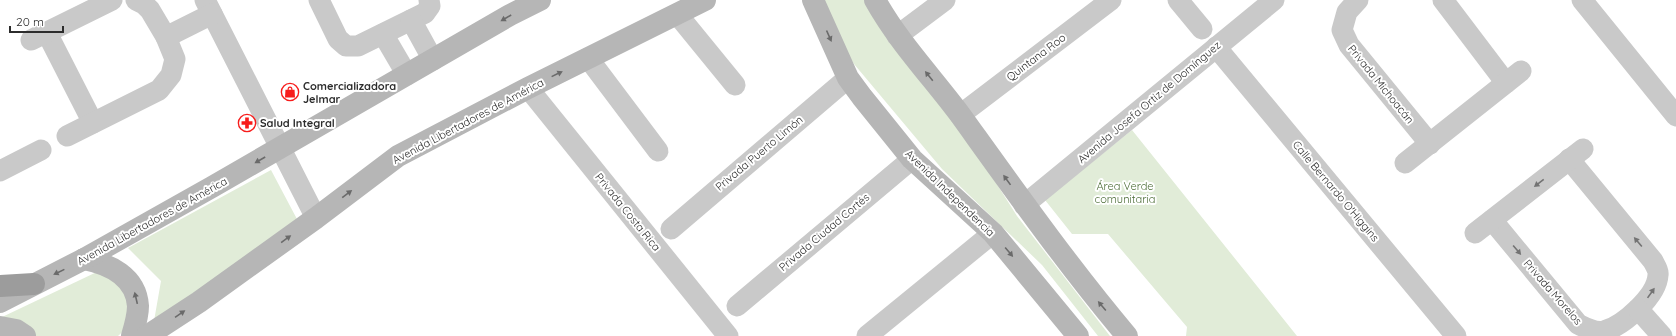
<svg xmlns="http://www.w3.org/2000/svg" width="1676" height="336" font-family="Quicksand,sans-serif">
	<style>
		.green { fill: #e1ecd8 }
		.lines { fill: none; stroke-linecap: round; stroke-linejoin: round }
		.minor { stroke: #c9c9c9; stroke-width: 21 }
		.secondary { stroke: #b6b6b6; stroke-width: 22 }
		.trunk { stroke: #9c9c9c; stroke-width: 22 }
		.oneway { fill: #6a6a6a }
		.oneway2 { fill: #737373 }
		.labels { text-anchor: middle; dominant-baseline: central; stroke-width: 4; stroke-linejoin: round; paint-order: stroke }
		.street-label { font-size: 11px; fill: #2c2c2c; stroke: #fff }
		.poi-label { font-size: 11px; font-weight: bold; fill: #2c2c2c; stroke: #fff; text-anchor: start }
		.park-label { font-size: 11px; fill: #4b6c36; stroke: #fff }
	</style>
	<rect width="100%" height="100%" fill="#fff"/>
	<g class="green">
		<path d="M820,0H865L986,167L1017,216L1110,336H1098L1042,265L942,169L854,64L846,52Z"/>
		<path d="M1132,130L1297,336H1186L1187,327L1108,234H1072L1045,200Z"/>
		<path d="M271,170L298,221L154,321L161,281L128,248Z"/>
		<path d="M101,270L126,279L133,322L118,336H0V318Z"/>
	</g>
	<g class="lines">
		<g class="minor">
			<path d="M205,0L316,218"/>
			<path d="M319,0L338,39L346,46H358L425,13L430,6L429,0"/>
			<path d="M1178,0L1202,29"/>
			<path d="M1358,0L1347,12L1342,30L1349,45L1430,144"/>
			<path d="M1443,0L1506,83"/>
			<path d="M1582,0L1676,116"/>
			<path d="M677,14L735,85"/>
			<path d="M411,20L433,60"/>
			<path d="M47,33L93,123"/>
			<path d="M383,34L407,75"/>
			<path d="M897,36L945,0"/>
			<path d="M166,37L212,14"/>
			<path d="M31,40L112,0"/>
			<path d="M1216,47L1456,336"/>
			<path d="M588,58L658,151"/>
			<path d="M528,88L728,336"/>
			<path d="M960,115L1111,0"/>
			<path d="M67,136L159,90L171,75L175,59L166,37L150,10L144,4L136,0"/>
			<path d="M1405,163L1521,71"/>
			<path d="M0,171L41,150"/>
			<path d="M1024,205L1274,0"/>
			<path d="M1492,220L1578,324C1586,328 1595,333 1604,331C1623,326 1657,296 1658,275C1659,271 1655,265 1653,261L1569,159"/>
			<path d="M671,229L848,78"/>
			<path d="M1475,233L1583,149"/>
			<path d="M737,306L912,159"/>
			<path d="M1638,309L1662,336"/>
			<path d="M867,336L993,233"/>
		</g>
		<g class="secondary">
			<path d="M813,0L848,78L862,97L912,159L993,233L1078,336"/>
			<path d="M875,0C899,43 932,77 961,116C1015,191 1068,266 1127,336"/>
			<path d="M84,259C109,264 136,276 138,306C138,316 135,326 132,336"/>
			<path d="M0,302L84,259L212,187L510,15L540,0"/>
			<path d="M0,327L16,330L25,336"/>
			<path d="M147,336L199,302L316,218L398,156L528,88L705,0"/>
		</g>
		<path class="trunk" d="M0,286L34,284"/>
	</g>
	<defs><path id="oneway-solid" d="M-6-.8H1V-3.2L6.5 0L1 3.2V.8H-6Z"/></defs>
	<g class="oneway">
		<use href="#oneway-solid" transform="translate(506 18) rotate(150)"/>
		<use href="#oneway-solid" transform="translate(829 36) rotate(66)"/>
		<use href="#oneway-solid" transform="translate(557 74) rotate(-26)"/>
		<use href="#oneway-solid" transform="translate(929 76) rotate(-129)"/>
		<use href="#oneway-solid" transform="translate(260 160) rotate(150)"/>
		<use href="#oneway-solid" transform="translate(1007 180) rotate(-126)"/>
		<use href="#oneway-solid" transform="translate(347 194) rotate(-37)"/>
		<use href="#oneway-solid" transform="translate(286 239) rotate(-36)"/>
		<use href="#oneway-solid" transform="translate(1009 252) rotate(50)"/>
		<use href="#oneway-solid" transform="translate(59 272) rotate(154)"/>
		<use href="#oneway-solid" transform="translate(136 298) rotate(-103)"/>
		<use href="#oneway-solid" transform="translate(1102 306) rotate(-130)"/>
		<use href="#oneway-solid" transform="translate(180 314) rotate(-34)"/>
	</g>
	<g class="oneway2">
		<use href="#oneway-solid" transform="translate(1539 183) rotate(142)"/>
		<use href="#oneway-solid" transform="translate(1638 242) rotate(-130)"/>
		<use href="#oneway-solid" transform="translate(1517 250) rotate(50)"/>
		<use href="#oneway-solid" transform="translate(1651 293) rotate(-55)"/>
	</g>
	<defs>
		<symbol id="shop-ring" viewBox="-11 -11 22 22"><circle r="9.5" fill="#fff" stroke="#f71c1b" stroke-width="1.5"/><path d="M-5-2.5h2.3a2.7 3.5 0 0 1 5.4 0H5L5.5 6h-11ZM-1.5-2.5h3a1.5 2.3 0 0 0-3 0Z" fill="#f71c1b"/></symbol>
		<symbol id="pharmacy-ring" viewBox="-11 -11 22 22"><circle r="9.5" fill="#fff" stroke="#f71c1b" stroke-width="1.5"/><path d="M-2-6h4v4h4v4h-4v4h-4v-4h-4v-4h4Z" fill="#f71c1b"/></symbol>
	</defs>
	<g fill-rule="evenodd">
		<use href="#shop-ring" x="280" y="82" width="20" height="20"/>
		<use href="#pharmacy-ring" x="237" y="113" width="20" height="20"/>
	</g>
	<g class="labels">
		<g class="street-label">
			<text transform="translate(1036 57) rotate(-37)">Quintana Roo</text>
			<text transform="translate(1381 84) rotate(51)">Privada Michoacán</text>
			<text transform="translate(1149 102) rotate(-40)">Avenida Josefa Ortiz de Domínguez</text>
			<text transform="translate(468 121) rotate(-28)">Avenida Libertadores de América</text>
			<text transform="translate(759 153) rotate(-40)">Privada Puerto Limón</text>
			<text transform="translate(1336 191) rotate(50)">Calle Bernardo O'Higgins</text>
			<text transform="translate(950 193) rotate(44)">Avenida Independencia</text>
			<text transform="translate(628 212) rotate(51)">Privada Costa Rica</text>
			<text transform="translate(152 221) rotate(-29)">Avenida Libertadores de América</text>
			<text transform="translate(824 232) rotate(-40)">Privada Ciudad Cortés</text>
			<text transform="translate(1553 292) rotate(49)">Privada Morelos</text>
		</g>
		<g class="poi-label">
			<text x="303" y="86">Comercializadora<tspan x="303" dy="13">Jelmar</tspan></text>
			<text x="260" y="123">Salud Integral</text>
		</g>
		<g class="park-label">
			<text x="1125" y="186">Área Verde<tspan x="1125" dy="13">comunitaria</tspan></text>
		</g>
	</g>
	<path d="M10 26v6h53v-6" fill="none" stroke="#2c2c2c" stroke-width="2"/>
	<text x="16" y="26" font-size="12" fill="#2c2c2c" stroke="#ffffff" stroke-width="3" paint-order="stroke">20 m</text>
</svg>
